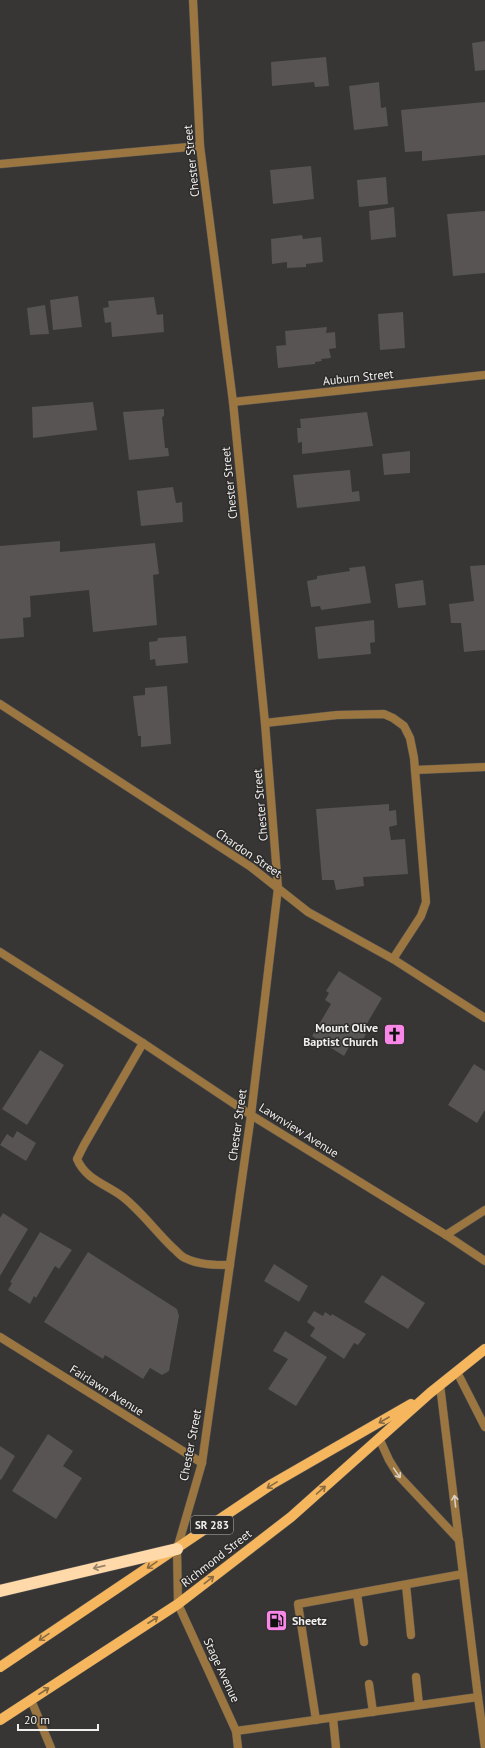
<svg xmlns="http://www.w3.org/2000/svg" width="485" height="1748" font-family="'PT Sans',sans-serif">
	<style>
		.building { fill: #575453 }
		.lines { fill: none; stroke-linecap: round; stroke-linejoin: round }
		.lane-casing { stroke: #555452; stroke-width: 9 }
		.street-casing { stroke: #555452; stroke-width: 9 }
		.primary-casing { stroke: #555452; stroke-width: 11 }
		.highway-casing { stroke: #555452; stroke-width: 13 }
		.lane { stroke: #9c7641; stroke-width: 8 }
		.street { stroke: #9c7641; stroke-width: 8 }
		.primary { stroke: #f6b65e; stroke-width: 10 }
		.highway { stroke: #ffd9a9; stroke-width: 12 }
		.oneway { stroke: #876a41 }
		.oneway2 { stroke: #dbd1c3 }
		.oneway3 { stroke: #96826a }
		.labels { text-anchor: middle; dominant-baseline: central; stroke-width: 3; stroke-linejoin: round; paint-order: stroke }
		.shield { fill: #2d2c2a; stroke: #b6b4b3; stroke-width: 1 }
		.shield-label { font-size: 11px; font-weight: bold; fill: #f0efee }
		.street-label { font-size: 12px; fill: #f0efee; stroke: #2d2c2a }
		.poi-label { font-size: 12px; font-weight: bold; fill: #f0efee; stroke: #2d2c2a; text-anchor: end }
	</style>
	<rect width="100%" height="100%" fill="#373634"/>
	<g class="building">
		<path d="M485,41V70L475,71L472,43Z"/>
		<path d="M326,57L329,86L315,87L314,82L272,86L271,62Z"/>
		<path d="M379,82L381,108L386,107L388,126L354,130L349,86Z"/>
		<path d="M485,102V155L422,161V151L405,152L401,110Z"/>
		<path d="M311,166L314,199L273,204L270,170Z"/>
		<path d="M386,177L388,204L359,207L357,180Z"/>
		<path d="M394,207L396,237L371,240L369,211Z"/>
		<path d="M485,211V273L453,276L447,214Z"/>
		<path d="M302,235L303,239L321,237L323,262L306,264V267L287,268V262L272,264L271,239Z"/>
		<path d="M78,296L82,327L53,330L50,300Z"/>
		<path d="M154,297L157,315L163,314L164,332L112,337L111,322L105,323L103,308L109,307L108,301Z"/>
		<path d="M45,305L49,334L30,335L27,308Z"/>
		<path d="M403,312L405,348L380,350L378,314Z"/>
		<path d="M327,327L326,333L335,332L336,348L329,349L331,358L321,359L322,361L315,362V364L278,368L276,346L286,345L285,331Z"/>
		<path d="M93,402L97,430L33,438L32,407Z"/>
		<path d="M164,409V416L162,417L165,448H168L169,456L129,460L123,412Z"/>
		<path d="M367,412L373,446L302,454V442L298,443L297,428H301L300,419Z"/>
		<path d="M410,451V473L384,475L382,454Z"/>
		<path d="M350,470L352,492L359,491L360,501L297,508L293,475Z"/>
		<path d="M173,487L176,503L182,502L183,522L141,526L137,491Z"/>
		<path d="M60,541V552L155,543L159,574L153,575L157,625L93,632L89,590L30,596L31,617L23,618L24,637L0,639V546Z"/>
		<path d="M485,565V650L464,652L461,623H451L449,604L474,601L470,566Z"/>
		<path d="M365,566L371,603L321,610L320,606L311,607L307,581L317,579V576L350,571L349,568Z"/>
		<path d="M423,580L426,605L398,608L395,584Z"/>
		<path d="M374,620L375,642L370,643L371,654L318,659L315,627Z"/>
		<path d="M186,636L188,663L156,666L155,659L150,660L149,642L157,641L158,638Z"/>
		<path d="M167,686L171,744L141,747V736H138L133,696L145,695V688Z"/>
		<path d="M389,804V811L396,810L397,825L389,827L391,840L405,839L408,874L363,877L364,886L336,890L334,880H322L316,809Z"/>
		<path d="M339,971L382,998L362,1032L366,1034L361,1043L354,1038L344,1056L312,1036L331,1004L325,1000L329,993L326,991Z"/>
		<path d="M40,1050L64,1065L27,1125L2,1109Z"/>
		<path d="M474,1064L485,1071V1110L477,1123L448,1105Z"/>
		<path d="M17,1131L36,1143L26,1161L0,1145L7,1134L13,1138Z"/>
		<path d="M3,1213L28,1229L0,1276V1218Z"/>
		<path d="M40,1232L72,1250L59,1269L55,1266L36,1298L34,1296L30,1304L8,1290L12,1283L10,1282Z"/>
		<path d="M88,1252L177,1309L179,1316L169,1371L162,1375L150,1368L143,1379L105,1355L103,1359L44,1322Z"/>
		<path d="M274,1264L308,1286L299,1302L264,1281Z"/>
		<path d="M382,1275L425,1303L408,1329L364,1302Z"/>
		<path d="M314,1311L323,1316L325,1312L331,1316L332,1314L366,1334L358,1345L354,1343L344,1359L310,1336L315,1328L307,1322Z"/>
		<path d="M285,1331L327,1357L296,1406L268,1389L288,1359L273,1351Z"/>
		<path d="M48,1434L73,1451L63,1466L82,1478L56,1519L12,1491Z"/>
		<path d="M0,1446L15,1456L1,1480L0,1479Z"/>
	</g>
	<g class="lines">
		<defs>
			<g id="lane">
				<path d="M0,164L200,146"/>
				<path d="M265,723L337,715L384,714L393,718L404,726L410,738L414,758L426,902L421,916L393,959"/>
				<path d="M415,770L485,767"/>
				<path d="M143,1043L84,1145L77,1159C86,1180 106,1184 123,1197C142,1212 156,1232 173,1248C177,1251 180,1256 185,1258C199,1265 214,1265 230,1265"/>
				<path d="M457,1372L485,1427"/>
				<path d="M379,1438L389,1460L399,1476L459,1540"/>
				<path d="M406,1585L411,1635"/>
				<path d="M357,1594L364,1642"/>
				<path d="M416,1677L419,1705"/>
				<path d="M369,1684L373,1712"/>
				<path d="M478,1697L485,1748"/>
				<path d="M31,1700L51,1748"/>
				<path d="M333,1718L336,1748"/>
				<path d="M316,1720L298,1604L463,1574"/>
				<path d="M236,1731L478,1697L440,1385"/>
			</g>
			<g id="street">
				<path d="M193,0L200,146L233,402L265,723L278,888L251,1115L202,1463L177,1549L178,1604L236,1731L238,1748"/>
				<path d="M233,402L485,375"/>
				<path d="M0,704L251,867L308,912L393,959L485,1018"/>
				<path d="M0,952L143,1043L251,1115L446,1235L485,1261"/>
				<path d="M446,1235L485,1210"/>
				<path d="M0,1337L202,1463"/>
			</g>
			<g id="primary">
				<path d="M0,1667L272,1484L411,1404"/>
				<path d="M0,1720L178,1604L291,1517L430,1393L485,1349"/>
			</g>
			<path id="highway" d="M0,1591L177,1549"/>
		</defs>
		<use href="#lane" class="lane-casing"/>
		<use href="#street" class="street-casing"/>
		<use href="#primary" class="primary-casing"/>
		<use href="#highway" class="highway-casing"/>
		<use href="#lane" class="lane"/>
		<use href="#street" class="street"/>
		<use href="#primary" class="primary"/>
		<use href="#highway" class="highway"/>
	</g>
	<defs><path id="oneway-shaft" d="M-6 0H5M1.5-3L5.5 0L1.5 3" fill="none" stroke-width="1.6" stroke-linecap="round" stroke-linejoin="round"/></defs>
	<g class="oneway">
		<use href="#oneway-shaft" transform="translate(384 1420) rotate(150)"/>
		<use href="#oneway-shaft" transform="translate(272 1485) rotate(148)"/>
		<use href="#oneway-shaft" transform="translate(321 1490) rotate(-42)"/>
		<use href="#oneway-shaft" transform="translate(152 1565) rotate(146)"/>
		<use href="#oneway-shaft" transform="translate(209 1580) rotate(-38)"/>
		<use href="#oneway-shaft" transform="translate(153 1620) rotate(-33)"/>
		<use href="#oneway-shaft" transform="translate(44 1637) rotate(146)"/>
		<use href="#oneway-shaft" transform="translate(44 1691) rotate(-33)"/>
	</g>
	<g class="oneway2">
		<use href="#oneway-shaft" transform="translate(397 1473) rotate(55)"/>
		<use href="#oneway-shaft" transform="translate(455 1501) rotate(-96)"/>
	</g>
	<use class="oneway3" href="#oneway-shaft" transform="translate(99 1567) rotate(167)"/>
	<defs>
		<symbol id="church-square" viewBox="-11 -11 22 22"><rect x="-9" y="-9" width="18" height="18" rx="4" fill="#f987e8" stroke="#2d2c2a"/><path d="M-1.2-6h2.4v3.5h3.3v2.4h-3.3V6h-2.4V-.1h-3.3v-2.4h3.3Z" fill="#111"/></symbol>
		<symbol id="fuel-square" viewBox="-11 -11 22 22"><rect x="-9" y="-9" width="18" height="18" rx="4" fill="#f987e8" stroke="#2d2c2a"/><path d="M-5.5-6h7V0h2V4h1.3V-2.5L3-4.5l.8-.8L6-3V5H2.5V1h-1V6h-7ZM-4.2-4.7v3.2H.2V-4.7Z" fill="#111"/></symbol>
	</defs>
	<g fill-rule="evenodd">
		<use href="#church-square" x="382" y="1022" width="25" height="25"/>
		<use href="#fuel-square" x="264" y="1608" width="25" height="25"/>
	</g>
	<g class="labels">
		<rect class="shield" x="191" y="1516" width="42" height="18" rx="3"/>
		<g class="shield-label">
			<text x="212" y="1525">SR 283</text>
		</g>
		<g class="street-label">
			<text transform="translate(191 161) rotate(-96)">Chester Street</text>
			<text transform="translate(358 377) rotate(-6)">Auburn Street</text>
			<text transform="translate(229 483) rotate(-96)">Chester Street</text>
			<text transform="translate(260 805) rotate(-95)">Chester Street</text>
			<text transform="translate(249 853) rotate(34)">Chardon Street</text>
			<text transform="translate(237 1125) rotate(-82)">Chester Street</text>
			<text transform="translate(299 1130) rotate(32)">Lawnview Avenue</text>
			<text transform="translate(107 1390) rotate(32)">Fairlawn Avenue</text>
			<text transform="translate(190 1445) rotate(-79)">Chester Street</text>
			<text transform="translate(216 1558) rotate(-38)">Richmond Street</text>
			<text transform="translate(222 1670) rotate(65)">Stage Avenue</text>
		</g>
		<g class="poi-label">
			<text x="378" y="1027">Mount Olive<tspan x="378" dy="14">Baptist Church</tspan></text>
			<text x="292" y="1620" text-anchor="start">Sheetz</text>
		</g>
	</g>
	<path d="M18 1724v6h80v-6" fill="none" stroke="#f0efee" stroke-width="2"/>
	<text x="24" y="1724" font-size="12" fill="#f0efee" stroke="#2d2c2a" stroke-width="3" paint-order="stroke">20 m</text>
</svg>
